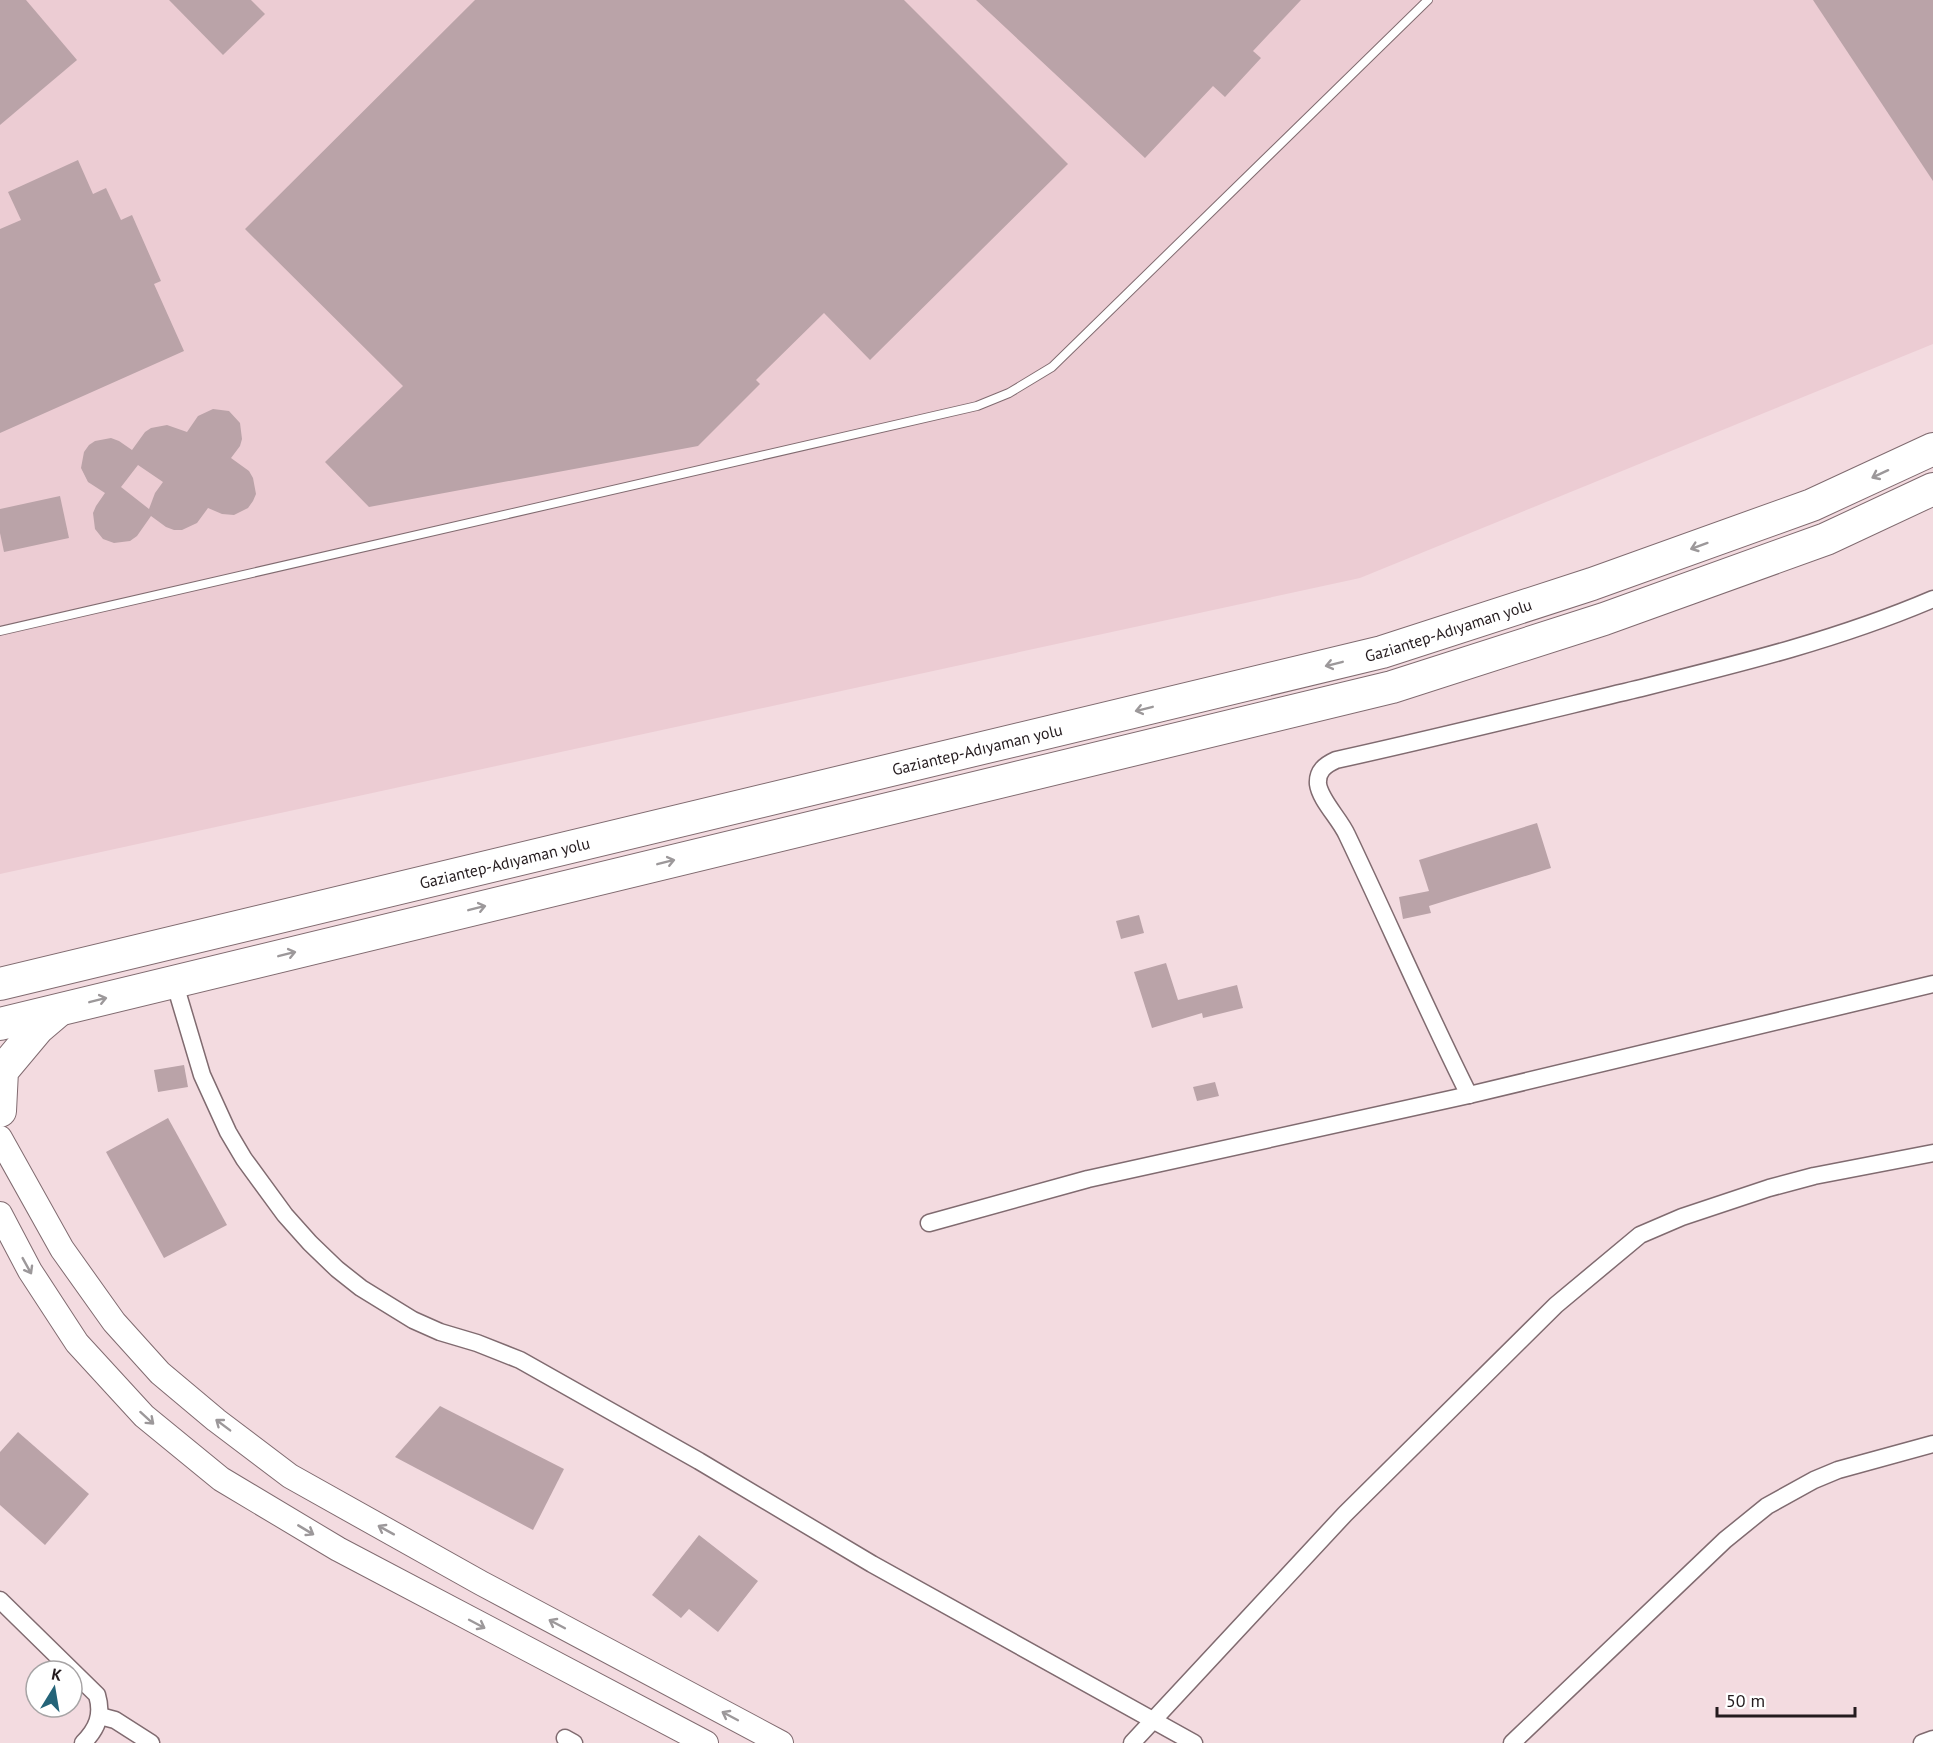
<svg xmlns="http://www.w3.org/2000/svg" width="1933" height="1743" font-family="'PT Sans',sans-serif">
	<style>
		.built { fill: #ecccd3 }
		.building { fill: #baa3a8; fill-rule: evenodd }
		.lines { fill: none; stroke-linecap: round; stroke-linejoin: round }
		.lane-casing { stroke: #806b70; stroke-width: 10 }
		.street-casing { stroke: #806b70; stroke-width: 19 }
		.secondary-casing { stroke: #806b70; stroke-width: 26 }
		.highway-casing { stroke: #806b70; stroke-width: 34 }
		.lane { stroke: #fff; stroke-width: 8 }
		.street { stroke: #fff; stroke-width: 16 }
		.secondary { stroke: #fff; stroke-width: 24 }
		.highway { stroke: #fff; stroke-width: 32 }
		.oneway { stroke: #9c989a }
		.labels { text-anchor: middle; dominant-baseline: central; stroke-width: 5; stroke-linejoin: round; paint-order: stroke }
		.street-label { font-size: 16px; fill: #241b1e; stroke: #fff }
	</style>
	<rect width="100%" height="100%" fill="#f3dbe0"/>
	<path class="built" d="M0,0H1933V344L1360,578L0,874Z"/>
	<g class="building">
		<path d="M0,0H26L77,60L0,125Z"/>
		<path d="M169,0H251L265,14L223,55Z"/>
		<path d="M475,0H904L1068,164L870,360L824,313L756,380L760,384L698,446L369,507L325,462L403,386L245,229Z"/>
		<path d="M976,0H1301L1253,51L1261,58L1225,97L1213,86L1145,158Z"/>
		<path d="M1813,0H1933V181Z"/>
		<path d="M78,160L93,194L106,188L121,220L132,215L161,281L154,284L184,351L0,433V229L21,220L8,192Z"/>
		<path d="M213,409L229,411L240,423L242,439L240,446L231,458L249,471L253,478L256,494L253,501L248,508L234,515L222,514L208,508L197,523L182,530H174L166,527L151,516L137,536L130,541L114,543L103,539L95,529L93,513L96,506L105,493L88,482L81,468L84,452L89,445L95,441L111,438L119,441L132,450L145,432L151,428L167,425L187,432L198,416ZM138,465L163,482L155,493L149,509L121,487Z"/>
		<path d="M60,496L69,538L4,552L0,533V509Z"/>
		<path d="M1537,823L1551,868L1429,906L1431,913L1403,919L1399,897L1429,891L1419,860Z"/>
		<path d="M1139,915L1144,933L1121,939L1116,921Z"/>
		<path d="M1166,963L1178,1000L1237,985L1243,1008L1203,1018L1202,1013L1152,1028L1134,972Z"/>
		<path d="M184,1065L188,1087L158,1092L154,1070Z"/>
		<path d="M1215,1082L1219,1096L1197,1101L1193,1087Z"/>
		<path d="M168,1118L227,1225L164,1258L106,1152Z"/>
		<path d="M440,1406L564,1469L533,1530L395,1457Z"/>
		<path d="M18,1432L89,1494L45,1545L0,1505V1452Z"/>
		<path d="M699,1535L758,1581L718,1632L689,1609L681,1618L652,1595Z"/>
	</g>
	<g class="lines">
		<defs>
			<path id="lane" d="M0,631L977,406L1009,393L1052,367L1428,0"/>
			<g id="street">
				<path d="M174,981L202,1075L228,1132L244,1159L285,1215L310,1243L337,1269L361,1288L413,1320L440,1332L477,1343L520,1360L699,1461L872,1564L1194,1743"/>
				<path d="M1469,1095C1426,1009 1388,921 1347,835C1340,819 1320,800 1318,784C1317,771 1325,765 1336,760C1436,738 1537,713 1637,689C1738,664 1837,640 1933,599"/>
				<path d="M929,1223L1088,1179L1469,1095L1933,984"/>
				<path d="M0,1600L97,1695C103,1715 97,1729 83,1743"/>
				<path d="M100,1716L115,1720L151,1743"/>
				<path d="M565,1738L574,1743"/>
				<path d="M1132,1743L1345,1514L1556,1305L1640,1235L1682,1217L1769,1188L1814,1176L1933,1153"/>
				<path d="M1512,1743L1725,1540L1767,1506L1814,1480L1838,1470L1933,1444"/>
				<path d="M1922,1743L1933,1739"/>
			</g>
			<g id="secondary">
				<path d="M0,1138L62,1249L114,1322L160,1373L216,1420L290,1476L481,1583L781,1743"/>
				<path d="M0,1214L30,1271L77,1343L144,1416L221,1479L338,1549L706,1743"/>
			</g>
			<g id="highway">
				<path id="s1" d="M0,984L1382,652L1592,584L1812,505L1933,449"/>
				<path d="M0,1024L1392,687L1604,619L1826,539L1933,489"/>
				<path d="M0,1111L2,1071L38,1028L58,1011"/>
			</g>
		</defs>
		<use href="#lane" class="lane-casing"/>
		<use href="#street" class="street-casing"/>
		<use href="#secondary" class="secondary-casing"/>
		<use href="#highway" class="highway-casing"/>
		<use href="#lane" class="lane"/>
		<use href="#street" class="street"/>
		<use href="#secondary" class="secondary"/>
		<use href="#highway" class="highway"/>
	</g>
	<defs><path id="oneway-shaft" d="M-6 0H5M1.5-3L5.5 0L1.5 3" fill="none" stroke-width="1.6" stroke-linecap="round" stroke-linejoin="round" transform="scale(1.5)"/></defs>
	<g class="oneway">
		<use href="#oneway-shaft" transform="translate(1880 474) rotate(155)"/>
		<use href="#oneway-shaft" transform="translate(1699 546) rotate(160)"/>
		<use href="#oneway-shaft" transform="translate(1334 664) rotate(166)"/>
		<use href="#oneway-shaft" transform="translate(1144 709) rotate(166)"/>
		<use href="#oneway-shaft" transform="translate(666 862) rotate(-14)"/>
		<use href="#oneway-shaft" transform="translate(477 908) rotate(-14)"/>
		<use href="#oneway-shaft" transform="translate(287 954) rotate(-14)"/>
		<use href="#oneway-shaft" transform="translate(98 1000) rotate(-14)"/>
		<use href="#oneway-shaft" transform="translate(27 1266) rotate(61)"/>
		<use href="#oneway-shaft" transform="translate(147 1418) rotate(42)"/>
		<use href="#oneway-shaft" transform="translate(223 1425) rotate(-143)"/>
		<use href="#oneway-shaft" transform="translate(306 1530) rotate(31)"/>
		<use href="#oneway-shaft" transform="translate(386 1530) rotate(-151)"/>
		<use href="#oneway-shaft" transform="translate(477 1624) rotate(28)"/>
		<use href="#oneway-shaft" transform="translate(557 1624) rotate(-152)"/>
		<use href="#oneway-shaft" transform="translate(730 1716) rotate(-152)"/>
	</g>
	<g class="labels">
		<g class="street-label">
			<text stroke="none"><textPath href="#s1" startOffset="1491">Gaziantep-Adıyaman yolu</textPath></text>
			<text stroke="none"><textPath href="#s1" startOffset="1005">Gaziantep-Adıyaman yolu</textPath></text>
			<text stroke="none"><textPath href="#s1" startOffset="519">Gaziantep-Adıyaman yolu</textPath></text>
		</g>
	</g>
	<g transform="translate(54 1689) rotate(11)"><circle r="28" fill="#ffffff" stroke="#a7a4a5" stroke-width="1.5"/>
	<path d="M0-4.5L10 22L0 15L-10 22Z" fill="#246479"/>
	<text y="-9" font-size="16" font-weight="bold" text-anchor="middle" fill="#241b1e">K</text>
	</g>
	<path d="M1717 1707v9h138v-9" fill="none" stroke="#241b1e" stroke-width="3"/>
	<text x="1726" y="1707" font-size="18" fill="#241b1e" stroke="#ffffff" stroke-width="4.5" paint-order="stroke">50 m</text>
</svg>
